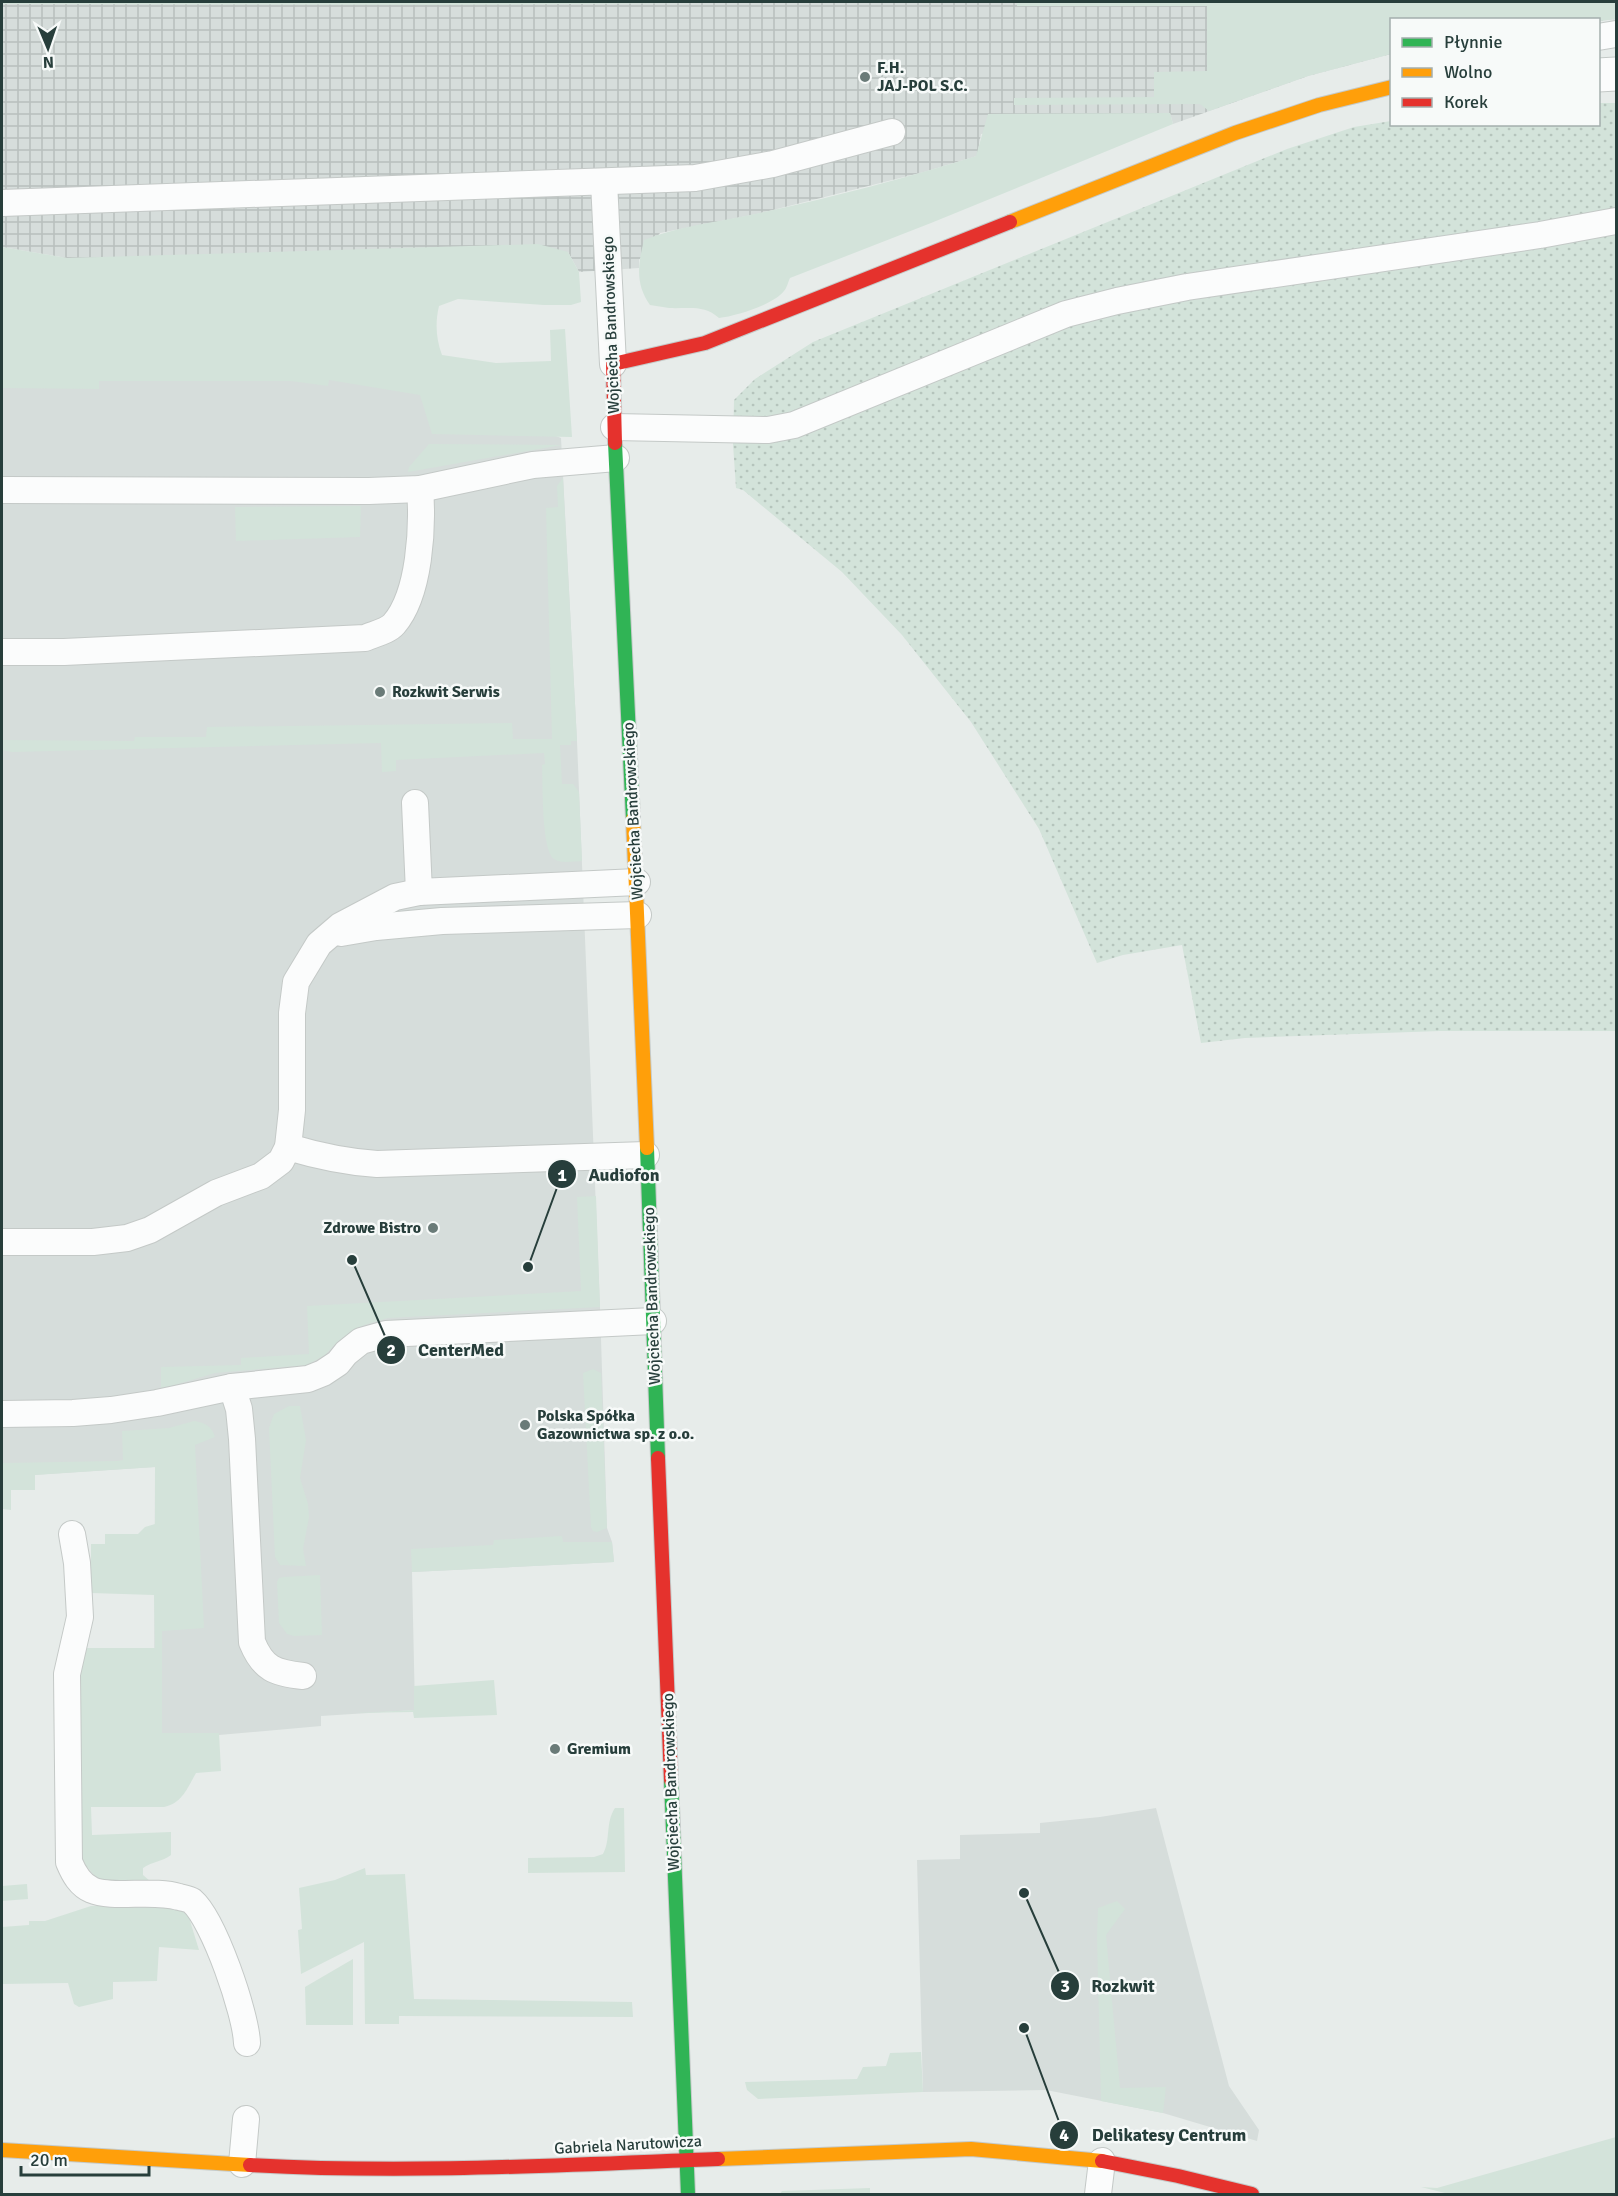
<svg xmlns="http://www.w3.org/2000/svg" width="1618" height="2196" font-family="Signika,sans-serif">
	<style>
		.built { fill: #d6dddb }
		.industrial { fill: url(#industrial-grid) }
		.green { fill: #d3e3da }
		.park { fill: url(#park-dots) }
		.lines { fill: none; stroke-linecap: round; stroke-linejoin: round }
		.lane-casing { stroke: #c4c9c7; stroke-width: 28 }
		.street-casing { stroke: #c4c9c7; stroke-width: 35 }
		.fast-casing { stroke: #c5cac9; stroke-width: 16 }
		.slow-casing { stroke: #c5cac9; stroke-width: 16 }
		.jam-casing { stroke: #c5cac9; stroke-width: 16 }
		.lane { stroke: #fbfcfc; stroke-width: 26 }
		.street { stroke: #fbfcfc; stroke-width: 33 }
		.fast { stroke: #30b455; stroke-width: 14 }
		.slow { stroke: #ff9f0a; stroke-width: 14 }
		.jam { stroke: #e5322d; stroke-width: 14 }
		.poi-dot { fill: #6a7b78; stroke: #f7faf9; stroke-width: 2 }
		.labels { text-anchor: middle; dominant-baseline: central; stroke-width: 5; stroke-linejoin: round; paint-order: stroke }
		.poi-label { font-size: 16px; font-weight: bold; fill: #273e3b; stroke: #f7faf9; text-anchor: start }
		.street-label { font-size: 16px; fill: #273e3b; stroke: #f7faf9 }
		.leader { fill: none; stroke: #273e3b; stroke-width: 2 }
		.callout-dot { fill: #273e3b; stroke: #f7faf9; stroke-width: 2 }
		.mark-label { font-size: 18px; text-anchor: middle; font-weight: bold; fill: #fff }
		.callout-label { font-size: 18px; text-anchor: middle; font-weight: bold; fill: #273e3b; stroke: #f7faf9; stroke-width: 5; stroke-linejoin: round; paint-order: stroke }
	</style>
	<defs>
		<pattern id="industrial-grid" width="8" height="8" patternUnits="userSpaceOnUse" patternTransform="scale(1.5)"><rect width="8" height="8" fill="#d6dddb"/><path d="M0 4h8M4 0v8" fill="none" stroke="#b8bfbd"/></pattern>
		<pattern id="park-dots" width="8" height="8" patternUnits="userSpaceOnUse" patternTransform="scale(1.5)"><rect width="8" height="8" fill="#d3e3da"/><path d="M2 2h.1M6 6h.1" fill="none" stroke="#b5c4bc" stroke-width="1.8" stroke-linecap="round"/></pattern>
	</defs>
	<rect width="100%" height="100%" fill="#e7ecea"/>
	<g class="built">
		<path d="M2,346L412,380L561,438L577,741L600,1307L607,1528L612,1542L614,1562L412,1572L415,1710L321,1716V1726L219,1735L218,1733H154L155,1467L2,1477Z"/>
		<path d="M1156,1808L1229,2086L1259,2130L1257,2141L1163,2113L1046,2090L923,2092L917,1860L960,1859V1835L1040,1833V1823L1100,1817Z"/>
	</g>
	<path class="industrial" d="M2,2H1616V19L1599,21L1392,20L1391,54L1308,76L1173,124L1170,113L981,134L977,156L924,172L757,214L660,233L639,260V268L579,272L568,252L67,258L2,247Z"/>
	<g class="green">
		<path d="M2,2H849L427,5L2,4Z"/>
		<path d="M1017,2H1616V19L1599,21L1392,20L1391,54L1308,76L1209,111L1200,104L1014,105V98L1154,97V72L1207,71V6H1017Z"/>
		<path d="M1170,113L1173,124L931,223L790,278C788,282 787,288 784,291C773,305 736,316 719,318C704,304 688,309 669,308C663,307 656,306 650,305C635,284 638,264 644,240C678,226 719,222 755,214C829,198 904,179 976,156L988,114Z"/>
		<path d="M538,244L568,252L579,272L581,302L571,305H544L458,299L439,306C435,323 436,339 442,355L496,363L551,361L550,330L565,329L572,437L432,434L420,395L329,380L328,386L291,381H99V389L2,388V247L67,258Z"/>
		<path d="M429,444L562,445L408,472L409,467Z"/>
		<path d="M563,478L577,741H571V745H560L562,784H573L579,792L582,861C573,861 561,864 554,859C541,849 543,783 542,765L545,764L544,753L396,760V771L382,772L381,743L12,752L2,750V740L134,741L135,737H206L207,727L512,723L513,739H552L546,508L558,507L557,486Z"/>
		<path d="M361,506L360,537L236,541L235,507Z"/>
		<path d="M596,1196L600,1307L388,1318L364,1325L351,1332L338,1341L325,1355L307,1365L215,1373L161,1389V1367L241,1365V1358L309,1354L307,1306L581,1291L577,1197Z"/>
		<path d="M593,1369L601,1373L607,1528L597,1532L593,1531L591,1527L583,1373Z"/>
		<path d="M289,1406H300L306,1440L300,1478L308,1504L309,1517L303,1549L306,1566L280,1565L275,1557L269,1428L274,1414Z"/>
		<path d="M194,1421C205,1423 212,1426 215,1437L195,1445L204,1628L162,1631V1733H219L221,1771L196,1773C187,1789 182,1803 164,1807H91L92,1835L171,1832V1855C162,1862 153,1861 143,1868V1875L151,1882H100L82,1861L77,1674L81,1648H155L154,1595L91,1593V1544H105V1534H138L145,1527L155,1524V1467L35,1475V1490H11V1510L2,1509V1463L118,1461L123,1460L122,1431L169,1428Z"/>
		<path d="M562,1536L563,1542H612L614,1562L412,1572L411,1549L493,1545L494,1540Z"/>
		<path d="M320,1575L322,1635L294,1636L287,1634L279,1623L277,1582L279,1578L284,1577Z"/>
		<path d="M494,1680L497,1715L414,1718L413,1712L355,1713L414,1710V1686Z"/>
		<path d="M615,1808H624L625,1872L528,1873V1858L594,1857L603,1854C611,1840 605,1823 615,1808Z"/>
		<path d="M365,1868L366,1875L405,1874L414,1999L632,2002L633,2017L399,2016V2024H365L364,1942L301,1974L298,1930L302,1929L299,1888L335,1880Z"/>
		<path d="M27,1884L28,1899L2,1901V1886Z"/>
		<path d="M1117,1901L1125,1909L1106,1935L1120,2088L1166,2087L1163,2113L1101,2101L1097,1938L1098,1908Z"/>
		<path d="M156,1904L187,1911L199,1950L159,1947L157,1981L113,1982V1999L79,2007L74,2004L68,1983L2,1984V1927L29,1925V1921H45L91,1906Z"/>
		<path d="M353,1959V2025H306L305,1987Z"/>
		<path d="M921,2052L923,2092L758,2099L747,2090L745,2082L857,2079L863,2067L886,2066L890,2053Z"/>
		<path d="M1616,2137V2194H1449L1421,2187L1437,2188Z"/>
		<path d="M870,2188V2194H780L782,2191Z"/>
	</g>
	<path class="park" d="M1599,103H1616V1031H1440L1245,1038L1201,1043L1182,945L1123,955L1097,963L1039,829L971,722L902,635L842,572L743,490L736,488L733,444L734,400L755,379L813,342L1287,149L1354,127L1391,121L1392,124H1598Z"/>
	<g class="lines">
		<defs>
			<g id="lane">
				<path d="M1598,37L1616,34"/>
				<path d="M604,182L613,364"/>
				<path d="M2,203L695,178L773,164L892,132"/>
				<path d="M614,427L768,430L794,425L1066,314L1117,301L1187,287L1540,235L1616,221"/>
				<path d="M2,490L369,491L420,489L533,465L616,458"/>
				<path d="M2,652H64L365,638C374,634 388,631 394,624C420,594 423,527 420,489"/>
				<path d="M415,803L419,892L637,882"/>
				<path d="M341,933L376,927L442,921L638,915"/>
				<path d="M288,1147C318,1156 346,1162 377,1164L646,1155"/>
				<path d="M2,1242H93L127,1238L150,1230L216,1193L261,1176L281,1161L288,1147L292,1110V1013L296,982L319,944L340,926L395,897L419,892"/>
				<path d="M232,1387L239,1409L242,1439L252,1642C263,1669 275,1673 303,1676"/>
				<path d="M2,1414L73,1413L111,1410L157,1403L232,1387L308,1379L323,1373L338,1363L346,1353L361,1341L386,1334L653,1321"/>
				<path d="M72,1534L77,1563L80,1617L67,1674L69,1862C74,1874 80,1885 92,1890C112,1899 154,1889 179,1897C183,1898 189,1899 192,1901C214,1920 246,2014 247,2043"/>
				<path d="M242,2164L246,2119"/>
				<path d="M1098,2194L1102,2161"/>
			</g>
			<path id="street" d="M1598,75L1616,74"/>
			<g id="fast">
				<path d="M615,443L633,819"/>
				<path d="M647,1148L658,1458"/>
				<path d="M671,1780L688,2194"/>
			</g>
			<g id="slow">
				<path d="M1010,222L1235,133L1319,105L1392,87"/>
				<path d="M633,819L647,1148"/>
				<path d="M2,2150L250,2165"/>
				<path d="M718,2159L971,2149L1102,2161"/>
			</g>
			<g id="jam">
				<path d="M615,443L613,364L705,343L1010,222"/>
				<path d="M658,1458L671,1780"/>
				<path d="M1102,2161L1178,2176L1252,2194"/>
				<path d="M250,2165C406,2174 562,2165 718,2159"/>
			</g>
		</defs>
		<use href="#lane" class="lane-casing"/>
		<use href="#street" class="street-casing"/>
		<use href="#fast" class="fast-casing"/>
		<use href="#slow" class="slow-casing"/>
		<use href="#jam" class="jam-casing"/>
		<use href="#lane" class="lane"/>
		<use href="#street" class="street"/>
		<use href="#fast" class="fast"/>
		<use href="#slow" class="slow"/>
		<use href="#jam" class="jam"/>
	</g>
	<g class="poi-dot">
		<circle cx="865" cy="77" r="6"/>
		<circle cx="380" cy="692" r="6"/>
		<circle cx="433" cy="1228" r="6"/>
		<circle cx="525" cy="1425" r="6"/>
		<circle cx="555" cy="1749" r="6"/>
	</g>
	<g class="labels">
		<g class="poi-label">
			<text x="877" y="68">F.H.<tspan x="877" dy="18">JAJ-POL S.C.</tspan></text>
			<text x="392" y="692">Rozkwit Serwis</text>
			<text x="421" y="1228" text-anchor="end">Zdrowe Bistro</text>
			<text x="537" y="1416">Polska Spółka<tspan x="537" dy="18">Gazownictwa sp. z o.o.</tspan></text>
			<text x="567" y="1749">Gremium</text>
		</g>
		<g class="street-label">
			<text transform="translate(611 325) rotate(-92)">Wojciecha Bandrowskiego</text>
			<text transform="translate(633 811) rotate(-93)">Wojciecha Bandrowskiego</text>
			<text transform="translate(652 1296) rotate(-92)">Wojciecha Bandrowskiego</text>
			<text transform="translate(671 1782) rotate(-92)">Wojciecha Bandrowskiego</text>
			<text transform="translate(628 2145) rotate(-3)">Gabriela Narutowicza</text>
		</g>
	</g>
	<path class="leader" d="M528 1267L562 1174M352 1260L391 1350M1024 1893L1065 1986M1024 2028L1064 2135"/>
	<g class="callout-dot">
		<circle cx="528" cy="1267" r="6"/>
		<circle cx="352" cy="1260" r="6"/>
		<circle cx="1024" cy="1893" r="6"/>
		<circle cx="1024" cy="2028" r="6"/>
		<circle cx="562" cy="1174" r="15"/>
		<circle cx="391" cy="1350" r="15"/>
		<circle cx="1065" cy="1986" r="15"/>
		<circle cx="1064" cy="2135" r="15"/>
	</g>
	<g class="mark-label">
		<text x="562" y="1181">1</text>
		<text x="391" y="1356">2</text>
		<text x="1065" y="1992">3</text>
		<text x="1064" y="2141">4</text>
	</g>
	<g class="callout-label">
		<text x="624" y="1181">Audiofon</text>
		<text x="461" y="1356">CenterMed</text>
		<text x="1123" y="1992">Rozkwit</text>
		<text x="1169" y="2141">Delikatesy Centrum</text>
	</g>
	<rect width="1618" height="2196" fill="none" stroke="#273e3b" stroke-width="6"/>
	<rect x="1390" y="18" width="210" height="108" fill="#f7faf9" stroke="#a4afad" stroke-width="1.5"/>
	<rect x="1402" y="38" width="30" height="9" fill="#30b455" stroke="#a4afad" stroke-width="1.5"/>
	<text x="1444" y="48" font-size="18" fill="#273e3b">Płynnie</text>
	<rect x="1402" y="68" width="30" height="9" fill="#ff9f0a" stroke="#a4afad" stroke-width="1.5"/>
	<text x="1444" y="78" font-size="18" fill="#273e3b">Wolno</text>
	<rect x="1402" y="98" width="30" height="9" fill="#e5322d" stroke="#a4afad" stroke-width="1.5"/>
	<text x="1444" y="108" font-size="18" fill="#273e3b">Korek</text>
	<g transform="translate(48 48) rotate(178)" stroke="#f7faf9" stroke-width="4.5" paint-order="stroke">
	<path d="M0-4.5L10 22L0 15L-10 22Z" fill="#273e3b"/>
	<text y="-9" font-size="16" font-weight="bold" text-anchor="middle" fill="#273e3b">N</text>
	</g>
	<path d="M21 2166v9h128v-9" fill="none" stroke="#273e3b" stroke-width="3"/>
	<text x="30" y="2166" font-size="18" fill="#273e3b" stroke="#f7faf9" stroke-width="4.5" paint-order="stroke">20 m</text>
</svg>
